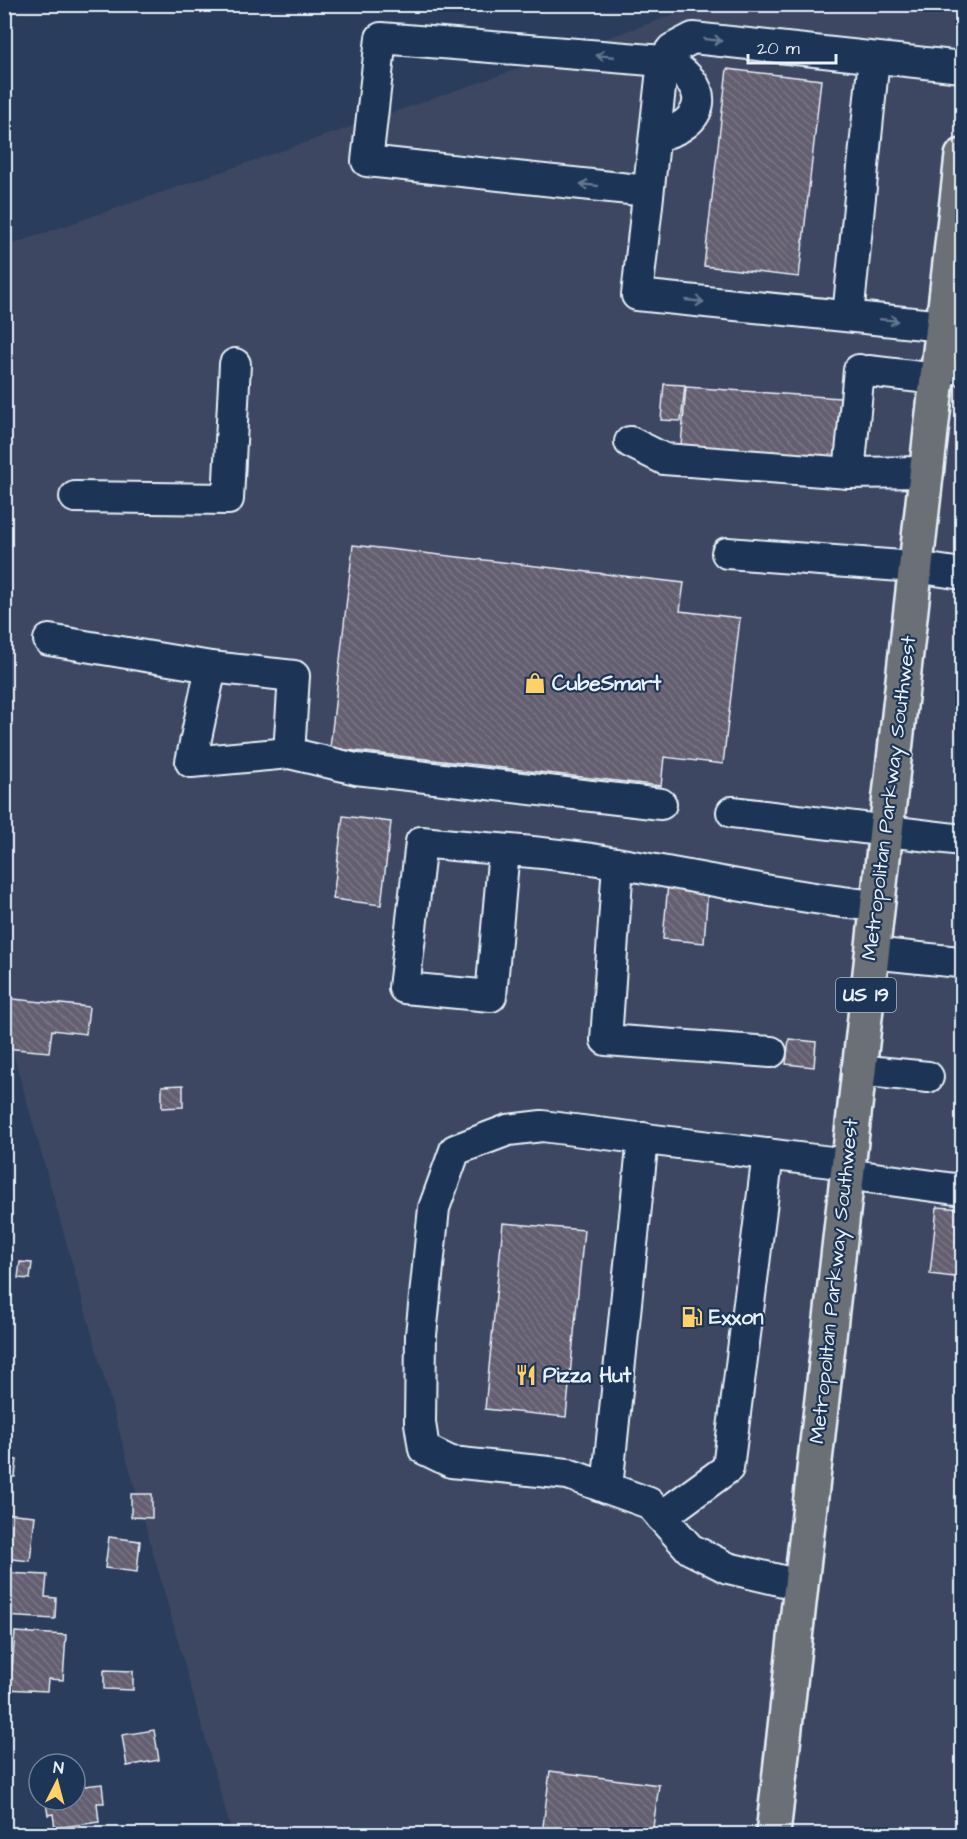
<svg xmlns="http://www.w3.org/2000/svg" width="967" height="1839" font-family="'Architects Daughter',sans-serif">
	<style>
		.built { fill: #3c4762 }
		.building { fill: url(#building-back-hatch); stroke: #e8f1f8; stroke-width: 1.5 }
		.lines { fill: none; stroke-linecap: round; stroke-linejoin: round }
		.minor-casing { stroke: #e8f1f8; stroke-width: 34 }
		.major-casing { stroke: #e8f1f8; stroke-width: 38 }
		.minor { stroke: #1d3557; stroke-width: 30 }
		.major { stroke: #6a7074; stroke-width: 33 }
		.oneway { stroke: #64778f }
		.labels { text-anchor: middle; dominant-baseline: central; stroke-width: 4.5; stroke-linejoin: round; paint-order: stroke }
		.shield { fill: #1d3557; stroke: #abb9c8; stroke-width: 1.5 }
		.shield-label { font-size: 20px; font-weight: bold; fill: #e8f1f8 }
		.poi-label { font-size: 21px; font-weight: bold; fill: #e8f1f8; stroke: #1d3557; text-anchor: start }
		.street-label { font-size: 21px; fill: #e8f1f8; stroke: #1d3557 }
	</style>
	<defs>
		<pattern id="building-back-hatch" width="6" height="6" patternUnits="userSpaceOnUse" patternTransform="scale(1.5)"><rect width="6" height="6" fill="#635f6f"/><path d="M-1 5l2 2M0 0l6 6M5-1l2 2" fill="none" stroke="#797684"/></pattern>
	</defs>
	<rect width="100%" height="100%" fill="#2b3d5c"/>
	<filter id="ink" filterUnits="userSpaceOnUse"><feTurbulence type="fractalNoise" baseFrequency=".0167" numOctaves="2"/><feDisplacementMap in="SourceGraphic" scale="12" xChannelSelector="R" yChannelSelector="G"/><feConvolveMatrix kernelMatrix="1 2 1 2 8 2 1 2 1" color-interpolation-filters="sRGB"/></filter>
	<g filter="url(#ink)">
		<path class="built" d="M702,5H962V1834H232L5,1024L4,247Z"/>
		<g class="building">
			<path d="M727,69L821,80L799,277L704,266Z"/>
			<path d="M664,384L685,385L681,421L661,420Z"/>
			<path d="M686,387L840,398L835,466L680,457Z"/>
			<path d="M353,545L684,583L680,611L740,618L723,764L664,757L661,786L330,748Z"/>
			<path d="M343,816L391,822L381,905L333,899Z"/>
			<path d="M668,884L708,887L704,943L663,939Z"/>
			<path d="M4,998L89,1007L86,1034L52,1030L49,1052L4,1048Z"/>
			<path d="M789,1039L816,1042L814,1067L786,1064Z"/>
			<path d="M183,1085V1107L162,1108V1086Z"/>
			<path d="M937,1207L962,1209V1278L930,1274Z"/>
			<path d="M503,1223L584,1230L566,1417L485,1409Z"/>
			<path d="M20,1262L32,1263L30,1279L18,1278Z"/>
			<path d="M4,1434H10L8,1459L17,1460L15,1477L4,1476Z"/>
			<path d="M131,1494H152V1518L131,1517Z"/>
			<path d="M4,1513L35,1516L30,1561L4,1558Z"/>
			<path d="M109,1537L140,1541L137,1572L105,1568Z"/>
			<path d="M4,1573L47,1575L45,1597L56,1598L55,1619L4,1616Z"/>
			<path d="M15,1632L66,1635L63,1680L48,1679L47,1691L4,1689V1670H12Z"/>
			<path d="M104,1670L133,1671V1690L104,1689Z"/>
			<path d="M154,1730L159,1760L127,1766L122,1735Z"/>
			<path d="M550,1771L659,1785L652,1834H542Z"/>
			<path d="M84,1782V1786L102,1784L104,1803H97L99,1822L55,1828L53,1814L48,1815L46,1803L50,1800H75V1783Z"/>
		</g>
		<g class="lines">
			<defs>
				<g id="minor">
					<path d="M648,191L367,161L381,38L663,61C714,83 708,126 655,136"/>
					<path d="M848,316L874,58"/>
					<path d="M943,326L637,295L663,61L672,49L693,38L962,67"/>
					<path d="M938,367L962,369"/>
					<path d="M868,371L937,379"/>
					<path d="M630,442L664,459L849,473L926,472"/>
					<path d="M849,473L859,370"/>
					<path d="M75,497L228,499L235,364"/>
					<path d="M727,553L915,567L962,574"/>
					<path d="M49,640L211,667L294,676L289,753"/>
					<path d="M211,667L191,762L289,753L356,769L661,804"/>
					<path d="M732,812L962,840"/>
					<path d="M504,850L491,996L404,988L421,842C480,848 539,851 598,860C691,875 782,896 876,906"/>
					<path d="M618,864L606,1040L771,1052"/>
					<path d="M871,953L959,962"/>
					<path d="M857,1070L928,1077"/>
					<path d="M846,1174L962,1190"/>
					<path d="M607,1488L643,1138"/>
					<path d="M661,1517L728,1468L768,1154"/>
					<path d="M800,1585L728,1568L690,1549L649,1503L607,1488L568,1474L451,1462L424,1449L420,1423L421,1335L434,1208L455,1150L508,1130L542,1126L847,1164"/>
				</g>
				<path id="major" d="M773,1834L962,156"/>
			</defs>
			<use href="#minor" class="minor-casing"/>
			<use href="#major" class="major-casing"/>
			<use href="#minor" class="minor"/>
			<use href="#major" class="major"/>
		</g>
		<defs><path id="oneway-shaft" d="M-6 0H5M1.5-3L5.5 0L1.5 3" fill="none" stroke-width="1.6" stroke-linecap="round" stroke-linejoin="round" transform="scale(1.5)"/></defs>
		<g class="oneway">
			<use href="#oneway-shaft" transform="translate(713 40) rotate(6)"/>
			<use href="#oneway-shaft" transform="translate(605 56) rotate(-175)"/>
			<use href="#oneway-shaft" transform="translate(589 185) rotate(-174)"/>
			<use href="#oneway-shaft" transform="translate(695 301) rotate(6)"/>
			<use href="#oneway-shaft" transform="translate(889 320) rotate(5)"/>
		</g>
	</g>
	<defs>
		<symbol id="shop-bare" viewBox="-9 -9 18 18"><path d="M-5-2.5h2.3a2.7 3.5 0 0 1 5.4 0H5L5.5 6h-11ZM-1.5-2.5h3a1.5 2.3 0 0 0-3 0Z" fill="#ffd166" stroke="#1d3557" stroke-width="2.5" paint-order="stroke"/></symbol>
		<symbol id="fuel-bare" viewBox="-9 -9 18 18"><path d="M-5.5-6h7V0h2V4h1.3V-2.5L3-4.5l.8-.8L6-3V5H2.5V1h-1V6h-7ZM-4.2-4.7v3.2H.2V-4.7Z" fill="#ffd166" stroke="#1d3557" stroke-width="2.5" paint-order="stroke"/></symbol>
		<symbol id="restaurant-bare" viewBox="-9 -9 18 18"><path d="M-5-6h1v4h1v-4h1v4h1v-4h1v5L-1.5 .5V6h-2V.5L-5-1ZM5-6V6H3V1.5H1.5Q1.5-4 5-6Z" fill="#ffd166" stroke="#1d3557" stroke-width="2.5" paint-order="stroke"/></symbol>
	</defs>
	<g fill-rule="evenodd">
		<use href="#shop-bare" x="520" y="668" width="30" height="30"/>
		<use href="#fuel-bare" x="677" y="1302" width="30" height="30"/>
		<use href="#restaurant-bare" x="511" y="1360" width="30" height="30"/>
	</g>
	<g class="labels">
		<rect class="shield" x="836" y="978" width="60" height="34" rx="4.5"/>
		<g class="shield-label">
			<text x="866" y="995">US 19</text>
		</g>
		<g class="poi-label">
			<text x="552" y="683">CubeSmart</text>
			<text x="709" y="1317">Exxon</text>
			<text x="543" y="1375">Pizza Hut</text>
		</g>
		<g class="street-label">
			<text transform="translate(889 798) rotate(-83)">Metropolitan Parkway Southwest</text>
			<text transform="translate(834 1281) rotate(-84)">Metropolitan Parkway Southwest</text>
		</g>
	</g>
	<rect width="967" height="1839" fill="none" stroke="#1d3557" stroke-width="24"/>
	<rect x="12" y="12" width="943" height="1815" fill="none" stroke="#e8f1f8" stroke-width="2" filter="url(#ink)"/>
	<g transform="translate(57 1782) rotate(6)"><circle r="28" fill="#1d3557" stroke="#6e8097" stroke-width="1.5"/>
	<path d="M0-4.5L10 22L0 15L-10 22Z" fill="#ffd166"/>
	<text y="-9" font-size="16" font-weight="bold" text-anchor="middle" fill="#e8f1f8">N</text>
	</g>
	<path d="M748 54v9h88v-9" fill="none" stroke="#e8f1f8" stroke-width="3"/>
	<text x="757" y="54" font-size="18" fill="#e8f1f8" stroke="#1d3557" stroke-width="4.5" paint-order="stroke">20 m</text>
</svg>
